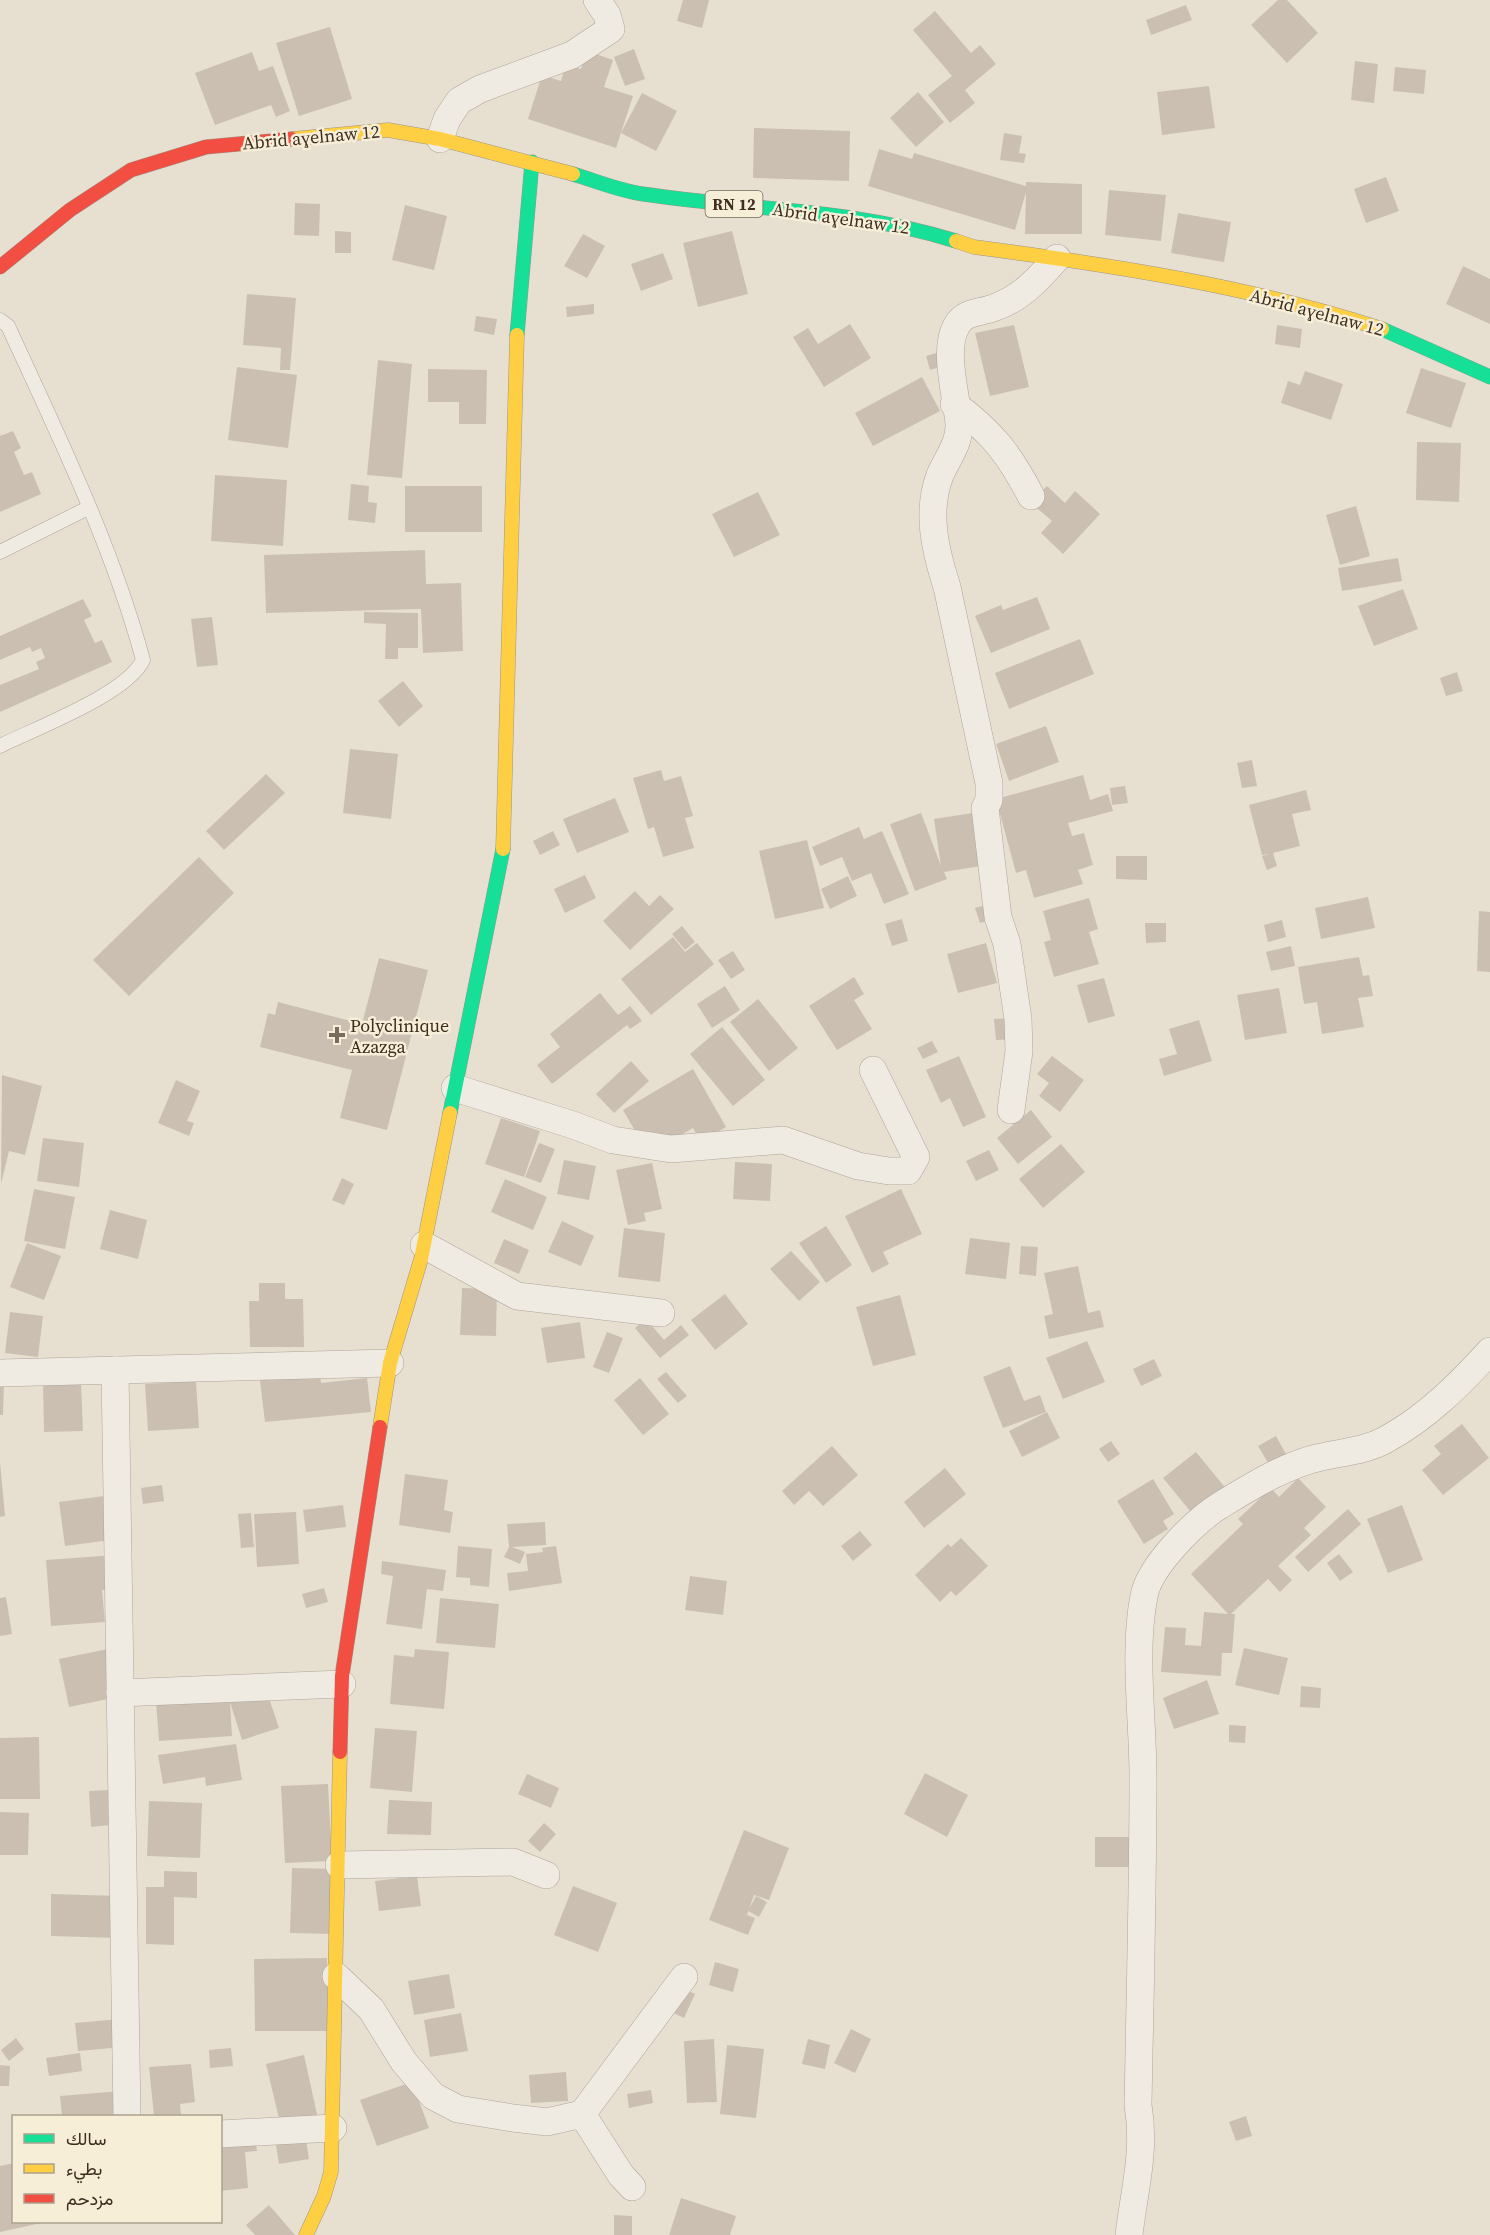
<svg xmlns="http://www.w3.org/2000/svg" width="1490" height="2235" font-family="'Source Serif 4',Vazirmatn,serif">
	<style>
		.building { fill: #cbbfb2 }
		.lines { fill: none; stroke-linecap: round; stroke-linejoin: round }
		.lane-casing { stroke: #ada599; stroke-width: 15 }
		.street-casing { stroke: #ada599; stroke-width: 28 }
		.fast-casing { stroke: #9c958a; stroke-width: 15 }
		.slow-casing { stroke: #9c958a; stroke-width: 15 }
		.jam-casing { stroke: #9c958a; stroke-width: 15 }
		.lane { stroke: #efebe3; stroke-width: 14 }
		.street { stroke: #efebe3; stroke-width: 27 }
		.fast { stroke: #16e098; stroke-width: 14 }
		.slow { stroke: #ffcf43; stroke-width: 14 }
		.jam { stroke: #f24e42; stroke-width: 14 }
		.poi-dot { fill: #786c5e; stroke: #f7eed8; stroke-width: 2 }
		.labels { text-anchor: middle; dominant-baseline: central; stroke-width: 5; stroke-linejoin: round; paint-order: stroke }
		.shield { fill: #f7eed8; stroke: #756857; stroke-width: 1.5 }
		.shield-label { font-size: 16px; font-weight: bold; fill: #3d2e20 }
		.street-label { font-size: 18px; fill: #3d2e20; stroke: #f7eed8 }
		.poi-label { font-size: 18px; fill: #3d2e20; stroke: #f7eed8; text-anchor: start }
	</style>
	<rect width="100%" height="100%" fill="#e7e0d1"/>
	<g class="building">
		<path d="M683,0H709L702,28L677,21Z"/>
		<path d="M1278,0H1287L1318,33L1287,63L1251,25Z"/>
		<path d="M1186,5L1192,20L1151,35L1146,20Z"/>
		<path d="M935,11L971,53L980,45L996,64L965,90L975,103L950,123L928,95L952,76L913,30Z"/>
		<path d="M330,27L352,99L299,116L276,43Z"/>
		<path d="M634,49L645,79L625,86L614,57Z"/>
		<path d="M587,51L613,60L604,87L633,96L616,148L528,119L542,75L561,81L566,64L581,69Z"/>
		<path d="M252,52L259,71L273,66L290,111L276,117L271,105L215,125L195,73Z"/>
		<path d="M1355,61L1378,64L1374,103L1351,100Z"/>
		<path d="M1395,67L1426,70L1424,94L1393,91Z"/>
		<path d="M1209,86L1215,128L1162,135L1157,92Z"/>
		<path d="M918,92L944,122L916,147L890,118Z"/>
		<path d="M642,93L677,111L656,151L621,133Z"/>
		<path d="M754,128L850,131L849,181L753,178Z"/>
		<path d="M1004,133L1022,136L1019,153L1026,154L1024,163L1000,160Z"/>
		<path d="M879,149L912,159L914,153L1026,186V182L1082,184V234H1025L1026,192L1015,230L868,186Z"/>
		<path d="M1386,177L1399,211L1366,223L1354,189Z"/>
		<path d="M1109,190L1166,195L1161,241L1105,235Z"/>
		<path d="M295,203L320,204L319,236L294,235Z"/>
		<path d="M405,205L447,216L434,270L392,260Z"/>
		<path d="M1178,213L1231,222L1224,262L1171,253Z"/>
		<path d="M335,231L351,232V253H335Z"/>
		<path d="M732,231L748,294L698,307L683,243Z"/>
		<path d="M583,234L605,246L587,278L564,266Z"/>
		<path d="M663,253L673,279L641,291L631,264Z"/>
		<path d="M1463,266L1490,279V324L1446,304Z"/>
		<path d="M247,294L296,298L290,370H280L281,348L243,345Z"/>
		<path d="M594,304V314L567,317L566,307Z"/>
		<path d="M476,316L497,319L494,335L474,331Z"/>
		<path d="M850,324L871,358L824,387L793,337L808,328L818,344Z"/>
		<path d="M1014,325L1029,387L990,396L975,333Z"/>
		<path d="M1277,325L1302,329L1300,348L1275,344Z"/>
		<path d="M940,352L944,366L930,370L926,356Z"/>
		<path d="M378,360L412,364L402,478L367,475Z"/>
		<path d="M237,367L297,375L288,448L228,440Z"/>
		<path d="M1421,368L1466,383L1451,428L1406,413Z"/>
		<path d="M428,369L487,370L486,424H459V402H428Z"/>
		<path d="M1305,371L1343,384L1331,420L1281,403L1288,381L1300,385Z"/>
		<path d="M922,377L940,411L873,446L855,413Z"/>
		<path d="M13,431L21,448L14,452L24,475L32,472L41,494L0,512V436Z"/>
		<path d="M1417,442L1461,443L1459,502L1416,500Z"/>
		<path d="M215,475L287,480L283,546L211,541Z"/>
		<path d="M351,484L369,486L368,502L377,503L375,523L348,520Z"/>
		<rect x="405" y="486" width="77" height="46"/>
		<path d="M1047,486L1065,503L1075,491L1100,514L1063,554L1041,533L1052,521L1031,503Z"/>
		<path d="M758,492L780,535L734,557L712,514Z"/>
		<path d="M1356,506L1370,556L1340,565L1326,515Z"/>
		<path d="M425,550L426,584L461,583L463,651L423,653L421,609L266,613L264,555Z"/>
		<path d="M1398,558L1402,581L1342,591L1338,568Z"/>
		<path d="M1403,589L1418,629L1374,646L1358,606Z"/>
		<path d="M1037,597L1050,629L991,653L975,616L1001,605L1003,610Z"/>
		<path d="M83,599L92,616L84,620L95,643L102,640L112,662L0,712V685L39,669L36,662L45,658L41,648L32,652L30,647L0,660V636Z"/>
		<path d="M364,612L418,613V648H398V659H385L386,624L364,623Z"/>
		<path d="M212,617L218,665L197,667L191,619Z"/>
		<path d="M1080,639L1094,674L1009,709L995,673Z"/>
		<path d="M1457,672L1463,691L1446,696L1440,678Z"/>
		<path d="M403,681L423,706L399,727L378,701Z"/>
		<path d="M1046,726L1059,762L1009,781L996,744Z"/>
		<path d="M350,749L398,754L391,819L343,813Z"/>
		<path d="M1252,760L1257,786L1242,788L1237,763Z"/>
		<path d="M661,770L664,781L681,776L693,816L685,818L694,848L663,857L654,827L648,829L633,778Z"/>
		<path d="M266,774L285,793L224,850L206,831Z"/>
		<path d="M1083,775L1090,800L1108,794L1113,811L1068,823L1072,836L1084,833L1093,865L1078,870L1083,884L1034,898L1026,870L1016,873L996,799Z"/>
		<path d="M1125,786L1128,803L1112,805L1110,788Z"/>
		<path d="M1306,790L1311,810L1292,814L1300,846L1273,853L1277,866L1267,870L1262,856L1270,854L1262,855L1249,805Z"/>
		<path d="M615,798L629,832L577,853L563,819Z"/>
		<path d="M979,812L987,865L944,872L947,879L915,891L890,824L921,813L941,866L934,819Z"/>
		<path d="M859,827L864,839L882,831L909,894L884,904L871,873L852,881L842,857L820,866L812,847Z"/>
		<path d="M553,831L560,845L540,855L533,841Z"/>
		<path d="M807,840L824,908L775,919L759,851Z"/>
		<path d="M1116,856H1147V880L1116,879Z"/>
		<path d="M199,857L234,893L129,996L93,960Z"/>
		<path d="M585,875L596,898L565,913L554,889Z"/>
		<path d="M848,876L857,896L830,909L821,889Z"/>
		<path d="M635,891L649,906L660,895L674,909L630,950L603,921Z"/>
		<path d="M1368,897L1375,928L1321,939L1315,908Z"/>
		<path d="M1089,898L1098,929L1089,932L1099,964L1054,977L1044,942L1051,940L1043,911Z"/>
		<path d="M990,904L995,919L980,923L975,908Z"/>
		<path d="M1479,911L1490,912V972L1477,971Z"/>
		<path d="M902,919L908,941L892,946L885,924Z"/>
		<path d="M1282,920L1286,937L1268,942L1264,925Z"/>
		<path d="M1145,923H1166V942L1146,943Z"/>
		<path d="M682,926L695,942L685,950L672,934Z"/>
		<path d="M673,937L685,952L697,943L714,964L651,1015L621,979Z"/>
		<path d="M986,943L997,983L958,993L947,954Z"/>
		<path d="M1291,946L1295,966L1271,971L1266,952Z"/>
		<path d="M733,951L745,970L731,979L718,960Z"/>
		<path d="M1359,957L1363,976L1369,975L1373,996L1358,998L1364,1027L1322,1034L1317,1002L1304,1004L1298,967Z"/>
		<path d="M379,958L428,970L387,1130L340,1118L352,1070L260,1047L268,1013L275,1015L278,1002L362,1024Z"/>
		<path d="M854,977L864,994L854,1000L872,1029L837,1050L809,1006Z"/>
		<path d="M1104,978L1115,1016L1088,1023L1077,985Z"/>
		<path d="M725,986L740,1010L712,1028L697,1004Z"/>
		<path d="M1279,988L1287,1033L1245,1040L1237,995Z"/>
		<path d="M600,993L618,1015L630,1006L642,1021L630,1029L627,1025L552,1084L537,1065L560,1047L550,1034Z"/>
		<path d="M758,999L798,1048L769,1071L730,1022Z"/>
		<path d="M1012,1018L1014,1039L996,1040L994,1019Z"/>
		<path d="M1199,1020L1212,1061L1164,1076L1159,1059L1177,1054L1169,1029Z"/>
		<path d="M722,1027L765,1080L733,1106L690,1054Z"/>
		<path d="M932,1041L938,1052L923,1059L917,1048Z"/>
		<path d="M959,1056L986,1117L963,1127L950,1098L941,1103L926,1070Z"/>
		<path d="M1052,1056L1084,1080L1060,1112L1039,1096L1049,1083L1037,1074Z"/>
		<path d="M631,1061L649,1081L614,1113L596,1094Z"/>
		<path d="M693,1069L726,1127L701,1142L693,1128L664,1145L656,1132L641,1141L623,1110Z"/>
		<path d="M2,1075L42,1086L25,1155L9,1151L1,1184Z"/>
		<path d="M176,1080L200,1091L187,1121L194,1123L189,1136L158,1123Z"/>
		<path d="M1031,1110L1052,1137L1018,1164L997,1138Z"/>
		<path d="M501,1118L540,1131L524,1177L485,1164Z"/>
		<path d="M43,1138L84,1143L79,1187L37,1181Z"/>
		<path d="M539,1143L555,1149L541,1183L525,1177Z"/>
		<path d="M1061,1144L1085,1172L1043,1208L1019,1179Z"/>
		<path d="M989,1150L999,1170L976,1181L966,1161Z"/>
		<path d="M564,1160L596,1166L589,1200L557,1194Z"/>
		<path d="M735,1162L772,1164L770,1201L733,1199Z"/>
		<path d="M652,1163L662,1209L644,1213L646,1221L628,1225L616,1170Z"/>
		<path d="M342,1178L354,1184L344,1205L332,1200Z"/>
		<path d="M505,1179L547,1197L533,1230L491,1212Z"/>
		<path d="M34,1189L75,1197L65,1249L24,1241Z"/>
		<path d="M901,1189L922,1234L883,1252L889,1264L872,1273L845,1216Z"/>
		<path d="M110,1210L147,1220L138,1259L100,1249Z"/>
		<path d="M562,1221L594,1236L581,1266L548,1252Z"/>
		<path d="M826,1226L852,1265L826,1283L799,1243Z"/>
		<path d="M624,1228L665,1233L660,1282L618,1277Z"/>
		<path d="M970,1238L1010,1243L1006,1279L965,1274Z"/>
		<path d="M504,1239L529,1250L519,1274L494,1263Z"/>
		<path d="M27,1243L61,1256L44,1300L10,1287Z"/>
		<path d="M1021,1246L1038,1247L1036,1276L1019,1274Z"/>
		<path d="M791,1251L820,1282L799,1301L770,1269Z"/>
		<path d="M1078,1266L1088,1313L1100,1310L1104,1327L1049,1339L1044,1316L1053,1314L1044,1273Z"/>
		<path d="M259,1283H285V1299H303L304,1347H250L249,1301H259Z"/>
		<path d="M462,1288L497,1289L496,1336L460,1335Z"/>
		<path d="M725,1294L748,1324L715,1350L691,1320Z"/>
		<path d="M900,1295L916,1355L873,1366L856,1307Z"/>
		<path d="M10,1312L43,1316L38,1357L5,1353Z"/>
		<path d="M646,1319L664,1340L681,1325L689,1335L660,1358L635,1328Z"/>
		<path d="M580,1322L585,1358L547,1363L541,1328Z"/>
		<path d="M607,1332L623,1338L609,1373L593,1367Z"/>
		<path d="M1087,1341L1105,1382L1063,1399L1046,1358Z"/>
		<path d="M1154,1359L1162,1376L1141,1386L1133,1369Z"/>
		<path d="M1010,1366L1024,1401L1040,1395L1046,1412L1003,1428L983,1377Z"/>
		<path d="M319,1367L321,1383L367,1378L371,1412L265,1422L259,1373Z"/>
		<path d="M666,1372L687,1396L678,1403L657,1379Z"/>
		<path d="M640,1378L669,1414L643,1435L614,1400Z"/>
		<path d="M81,1381L83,1431L44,1432L43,1382Z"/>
		<path d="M196,1381L199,1428L148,1431L145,1384Z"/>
		<path d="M0,1382H4L3,1415H0Z"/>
		<path d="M1047,1412L1060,1438L1022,1457L1009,1431Z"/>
		<path d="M1462,1424L1489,1458L1443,1495L1422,1470L1441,1454L1434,1446Z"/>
		<path d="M1276,1436L1287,1456L1270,1466L1258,1446Z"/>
		<path d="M1111,1441L1120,1454L1108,1462L1099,1449Z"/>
		<path d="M832,1446L858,1475L823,1506L809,1491L794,1505L782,1491Z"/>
		<path d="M1196,1452L1228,1491L1195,1517L1163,1478Z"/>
		<path d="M0,1462L5,1516L0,1517Z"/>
		<path d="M945,1468L966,1494L924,1528L904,1502Z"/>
		<path d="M405,1474L448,1480L444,1510L453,1512L450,1533L399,1525Z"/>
		<path d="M1298,1478L1326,1507L1304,1528L1311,1535L1278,1566L1292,1580L1280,1592L1268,1579L1231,1614H1235L1232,1653H1222L1221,1676L1161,1672L1165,1627L1186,1628L1185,1645L1201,1646L1204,1612L1228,1614L1191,1574L1243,1524L1238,1519L1271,1488L1279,1497Z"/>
		<path d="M1153,1479L1174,1514L1163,1521L1168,1529L1144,1544L1117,1501Z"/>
		<path d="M162,1485L164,1501L143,1504L141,1488Z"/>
		<path d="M112,1495L118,1539L65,1546L59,1502Z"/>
		<path d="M343,1505L346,1527L306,1532L303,1510Z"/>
		<path d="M1402,1505L1423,1560L1388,1573L1367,1519Z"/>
		<path d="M1348,1509L1361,1524L1308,1572L1295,1557Z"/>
		<path d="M296,1512L299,1564L257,1567L254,1514Z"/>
		<path d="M251,1513L254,1547L241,1548L238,1514Z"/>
		<path d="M545,1522L546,1545L512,1547L525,1552L520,1564L504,1557L509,1547L507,1524Z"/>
		<path d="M860,1531L872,1545L853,1561L841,1546Z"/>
		<path d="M961,1538L988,1566L956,1596L951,1591L940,1602L915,1575L948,1544L951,1547Z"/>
		<path d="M458,1546L492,1549L489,1587L470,1585V1578L456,1577Z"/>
		<path d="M556,1546L562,1583L509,1591L507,1573L528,1571L526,1554L543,1552L542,1548Z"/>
		<path d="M1339,1554L1353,1572L1340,1581L1327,1563Z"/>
		<path d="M115,1555L117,1589L102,1590L105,1622L51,1626L46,1560Z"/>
		<path d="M382,1561L446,1570L443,1591L427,1589L422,1629L386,1624L393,1576L381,1574Z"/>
		<path d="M690,1576L727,1581L723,1615L685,1610Z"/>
		<path d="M324,1588L328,1602L306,1608L302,1594Z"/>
		<path d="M6,1597L12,1634L0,1636V1598Z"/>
		<path d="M440,1598L499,1604L495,1648L436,1643Z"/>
		<path d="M1244,1648L1288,1658L1279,1695L1235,1685Z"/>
		<path d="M108,1649L118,1697L69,1707L59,1659Z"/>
		<path d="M415,1649L449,1652L444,1709L390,1704L394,1655L414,1657Z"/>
		<path d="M1207,1680L1219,1714L1174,1729L1163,1698Z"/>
		<path d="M1301,1686L1321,1688L1320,1708L1300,1707Z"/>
		<path d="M266,1689L279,1728L242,1740L230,1702L232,1736L159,1741L156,1702Z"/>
		<path d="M1229,1725L1246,1726L1245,1743L1229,1742Z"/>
		<path d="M375,1728L417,1731L412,1792L370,1788Z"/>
		<path d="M39,1737L40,1799H0V1738Z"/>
		<path d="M236,1744L242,1780L206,1786L205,1777L163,1784L158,1755Z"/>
		<path d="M925,1773L968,1795L947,1837L904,1814Z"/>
		<path d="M527,1774L559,1788L551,1808L518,1794Z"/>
		<path d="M328,1784L332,1861L285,1863L281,1786Z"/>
		<path d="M108,1790L110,1825L91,1827L89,1791Z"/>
		<path d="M389,1800L432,1802L431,1835L387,1834Z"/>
		<path d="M149,1801L202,1803L200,1858L147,1856Z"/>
		<path d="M0,1812L29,1813L28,1855H0Z"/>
		<path d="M544,1823L556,1834L540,1852L528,1841Z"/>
		<path d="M744,1830L789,1848L769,1900L751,1894L754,1895L747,1915L755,1918L748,1935L709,1920Z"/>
		<path d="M1095,1837H1132L1133,1867H1095Z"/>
		<path d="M292,1868L336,1869L334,1934L290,1933Z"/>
		<path d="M164,1871L197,1872V1898L174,1897V1945L146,1944V1887H164Z"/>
		<path d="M417,1876L421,1906L379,1911L375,1881Z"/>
		<path d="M573,1886L617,1903L598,1952L554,1935Z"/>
		<path d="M51,1894L120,1896L119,1938L51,1936Z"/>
		<path d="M756,1896L767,1902L759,1917L748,1911Z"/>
		<path d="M327,1958L328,2031H255L254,1959Z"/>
		<path d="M715,1962L739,1969L733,1992L709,1985Z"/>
		<path d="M449,1974L455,2008L414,2015L408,1981Z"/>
		<path d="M679,1987L695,1994L684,2018L669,2011Z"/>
		<path d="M461,2013L468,2051L430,2057L424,2020Z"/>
		<path d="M120,2019L123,2047L78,2051L75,2023Z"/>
		<path d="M851,2029L871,2039L855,2073L834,2063Z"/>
		<path d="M16,2038L24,2049L9,2061L1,2050Z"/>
		<path d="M714,2039L717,2102L687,2103L684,2041Z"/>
		<path d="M808,2039L830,2045L825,2069L802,2064Z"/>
		<path d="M727,2045L764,2049L756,2118L720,2114Z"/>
		<path d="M231,2048L233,2066L210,2068L209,2050Z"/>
		<path d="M80,2053L82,2071L49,2076L46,2058Z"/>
		<path d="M304,2055L318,2119L281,2127L266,2064Z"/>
		<path d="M191,2064L195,2102L180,2104L181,2116H154L149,2067Z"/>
		<path d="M0,2065L10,2066L9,2086H0Z"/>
		<path d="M566,2072L568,2101L531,2103L529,2075Z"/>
		<path d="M412,2082L429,2128L377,2146L360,2100Z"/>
		<path d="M651,2090L653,2103L629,2108L627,2094Z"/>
		<path d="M121,2091L123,2116H62L60,2096Z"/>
		<path d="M1246,2116L1252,2136L1236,2141L1229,2122Z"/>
		<path d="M305,2134L309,2159L279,2164L275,2139Z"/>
		<path d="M255,2137L257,2151L245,2152L248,2188L220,2191L223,2140Z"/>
		<path d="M14,2163V2222H46L0,2232V2166Z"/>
		<path d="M681,2198L736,2216L730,2235H669Z"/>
		<path d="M269,2205L295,2235H255L246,2225Z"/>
		<path d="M614,2215L632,2216V2235H614Z"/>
	</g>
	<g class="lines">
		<defs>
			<g id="lane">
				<path d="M0,320L8,326C58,435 112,545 143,660C127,694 36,728 0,746"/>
				<path d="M0,552L88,508"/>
			</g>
			<g id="street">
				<path d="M440,139L447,119L459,101L480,89L572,55L611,29L607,15L597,0"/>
				<path d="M954,404C993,433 1009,454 1031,496"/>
				<path d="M455,1088L573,1125L613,1140L671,1149L783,1140L858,1166L889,1171H908L916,1157L873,1070"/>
				<path d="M1011,1110L1019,1051L1018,1019L1007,944L998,917L985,808L989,800V783L947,587C935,550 926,512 940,475C947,459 960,443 959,424C957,397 942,349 957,325C965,311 980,313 993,308C1021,299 1038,279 1057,258"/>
				<path d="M424,1245L517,1296L661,1313"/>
				<path d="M115,1370L127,2116"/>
				<path d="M0,1373L390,1363"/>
				<path d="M120,1693L342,1684"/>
				<path d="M339,1865L513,1862L546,1875"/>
				<path d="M336,1976L371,2009L404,2062L433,2096L458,2109L513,2118L547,2122L582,2114L684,1977"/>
				<path d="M582,2114L621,2175L632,2187"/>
				<path d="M220,2134L333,2128"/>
				<path d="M1129,2235C1134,2191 1146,2151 1138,2105C1140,1996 1143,1886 1143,1777C1143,1720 1133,1651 1144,1596C1149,1567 1194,1522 1219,1506C1250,1487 1285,1465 1321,1457C1343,1452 1365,1451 1385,1440C1426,1418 1459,1385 1490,1351"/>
			</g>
			<g id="fast">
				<path d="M573,174C596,181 620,191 643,194C750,210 853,209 956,241"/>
				<path d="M1382,329L1490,377"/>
				<path d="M517,335L532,162"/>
				<path d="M450,1113L503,849"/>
			</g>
			<g id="slow">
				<path d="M292,139L388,130L440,139L573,174"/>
				<path d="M956,241L974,247C1111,265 1250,286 1382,329"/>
				<path d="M503,849L517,335"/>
				<path d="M380,1427L390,1363L421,1259L450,1113"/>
				<path d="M306,2235L324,2196L331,2172L340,1752"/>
			</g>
			<g id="jam">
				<path d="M0,267L70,210L131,170L206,147L292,139"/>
				<path d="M340,1752L342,1676L380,1427"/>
			</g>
		</defs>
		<use href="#lane" class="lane-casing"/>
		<use href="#street" class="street-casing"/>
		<use href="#fast" class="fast-casing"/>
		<use href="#slow" class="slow-casing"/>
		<use href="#jam" class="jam-casing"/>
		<use href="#lane" class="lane"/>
		<use href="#street" class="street"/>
		<use href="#fast" class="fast"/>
		<use href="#slow" class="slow"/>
		<use href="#jam" class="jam"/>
	</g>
	<path class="poi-dot" d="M334 1026h6v6h6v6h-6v6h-6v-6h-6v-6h6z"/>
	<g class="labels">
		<rect class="shield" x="705.5" y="191" width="57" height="26" rx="4.5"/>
		<g class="shield-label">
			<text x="734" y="204">RN 12</text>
		</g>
		<g class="street-label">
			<text transform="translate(311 137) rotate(-5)">Abrid aɣelnaw 12</text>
			<text transform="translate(841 218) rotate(8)">Abrid aɣelnaw 12</text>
			<text transform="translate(1317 312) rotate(15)">Abrid aɣelnaw 12</text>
		</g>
		<g class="poi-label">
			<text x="350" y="1025">Polyclinique<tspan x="350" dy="21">Azazga</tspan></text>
		</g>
	</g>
	<rect x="12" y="2115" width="210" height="108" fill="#f7eed8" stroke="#ada18e" stroke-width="1.5"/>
	<rect x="24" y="2134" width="30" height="9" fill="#16e098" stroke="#ada18e" stroke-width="1.5"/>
	<text x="66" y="2145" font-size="18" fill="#3d2e20">سالك</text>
	<rect x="24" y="2164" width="30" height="9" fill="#ffcf43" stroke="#ada18e" stroke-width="1.5"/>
	<text x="66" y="2175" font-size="18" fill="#3d2e20">بطيء</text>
	<rect x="24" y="2194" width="30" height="9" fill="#f24e42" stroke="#ada18e" stroke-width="1.5"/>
	<text x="66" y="2205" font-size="18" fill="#3d2e20">مزدحم</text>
</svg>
